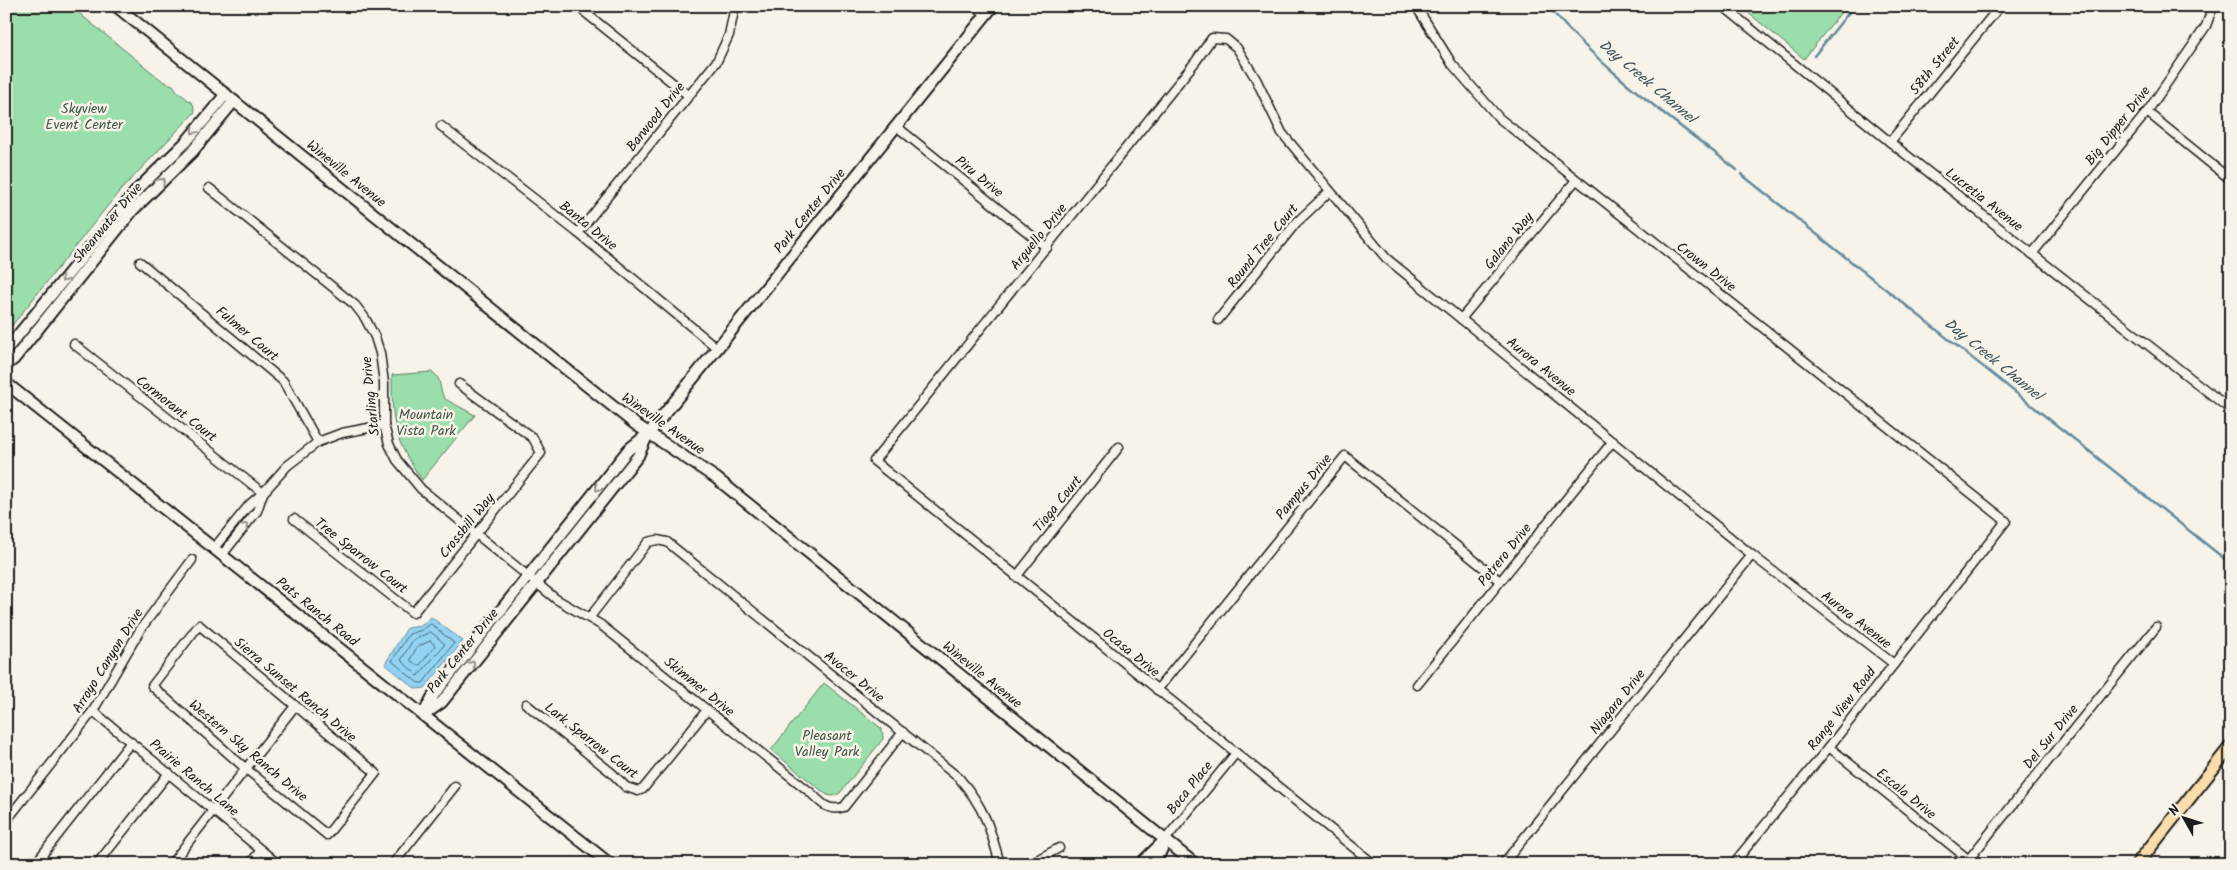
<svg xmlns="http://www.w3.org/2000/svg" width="2237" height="870" font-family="Kalam,sans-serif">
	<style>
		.green { fill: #99deab; stroke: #5a7d64 }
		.water { fill: #92d2f3; stroke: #63899d }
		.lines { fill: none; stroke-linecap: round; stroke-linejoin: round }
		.shore { stroke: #4b6572; stroke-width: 1 }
		.stream { stroke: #63899d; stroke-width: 2.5 }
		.street-casing { stroke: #1c1c1c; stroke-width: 11 }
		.secondary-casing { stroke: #1c1c1c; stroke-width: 14 }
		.primary-casing { stroke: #1c1c1c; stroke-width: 15 }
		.street { stroke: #f7f3e8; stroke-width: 8 }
		.secondary { stroke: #f7f3e8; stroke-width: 10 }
		.primary { stroke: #fbddab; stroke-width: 11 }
		.oneway { stroke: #94928c }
		.labels { text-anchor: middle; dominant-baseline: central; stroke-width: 5; stroke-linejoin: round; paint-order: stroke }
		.street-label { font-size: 14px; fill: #1c1c1c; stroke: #f7f3e8 }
		.park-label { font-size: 14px; fill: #425647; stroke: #f7f3e8 }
		.water-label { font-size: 15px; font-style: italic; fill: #3f535c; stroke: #f7f3e8 }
	</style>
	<rect width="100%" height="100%" fill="#f7f3e8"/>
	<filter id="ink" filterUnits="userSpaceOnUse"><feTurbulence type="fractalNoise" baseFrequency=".02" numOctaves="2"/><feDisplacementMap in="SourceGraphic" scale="10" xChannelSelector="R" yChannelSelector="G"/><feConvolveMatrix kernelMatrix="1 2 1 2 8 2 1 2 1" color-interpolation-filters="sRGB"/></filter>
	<g filter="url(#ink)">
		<g class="green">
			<path d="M6,6H70L164,82L173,85L177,91L193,104L195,112L118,193L6,333Z"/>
			<path d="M1740,6H1846L1804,59Z"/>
			<path d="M432,372C443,378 438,390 445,399L475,415L422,480C393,438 392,425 392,375Z"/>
			<path d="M824,683L882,729L883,739L840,793L833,796L827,795L771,750Z"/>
		</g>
		<path class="water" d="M431,617L463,641L425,688L416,689L385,664L407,628L421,626Z"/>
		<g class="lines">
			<g class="shore">
				<path d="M431,624L454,643L423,683H418L392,661L409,634L422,630Z"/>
				<path d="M431,632L445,644L418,676L401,660L413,640Z"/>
				<path d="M431,641L435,646L420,665H417L411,661V658L417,647Z"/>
			</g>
			<g class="stream">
				<path d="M1548,6C1601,70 1672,119 1737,170"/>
				<path d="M1814,56L1854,6"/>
				<path d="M1741,174L2231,564"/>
			</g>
			<defs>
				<g id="street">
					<path d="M577,6L689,96"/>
					<path d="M976,6L986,15"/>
					<path d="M1416,6L1452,64L1499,118L2006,521L1829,747L1733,864"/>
					<path d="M1723,6L1890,142L2231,410"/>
					<path d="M2147,112L2231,180"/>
					<path d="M441,126L578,233L717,348"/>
					<path d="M896,126L1047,248"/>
					<path d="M1890,142L2000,6"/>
					<path d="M209,188L355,305L365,318L375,337L380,353L384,383V425L389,444L397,460L421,489L556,599L601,625L810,792C821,803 828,812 844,807L903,732"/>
					<path d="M578,233L717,61L729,35L735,6"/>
					<path d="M2032,254L2147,112L2206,26L2213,6"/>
					<path d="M140,262L283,381L318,442"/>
					<path d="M1461,319L1576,180"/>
					<path d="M1218,320L1296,223L1330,191"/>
					<path d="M74,344L263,493"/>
					<path d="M294,519L413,613L541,453L533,438L459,384"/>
					<path d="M214,548L250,504L263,493L287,466L318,442L342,433L384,425"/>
					<path d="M222,555L257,511L263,493"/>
					<path d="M1016,577L1119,447"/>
					<path d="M590,617L648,542L657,540L667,542L959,778C984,807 990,827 1000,864"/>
					<path d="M199,625L376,773L327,835L245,768L152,686Z"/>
					<path d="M1417,685L1613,441"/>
					<path d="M1157,690L1345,456L1500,581"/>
					<path d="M526,704L612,773L626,787L638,791L643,789L707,710"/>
					<path d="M93,711L278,864"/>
					<path d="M1829,747L1968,859"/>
					<path d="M6,821L93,711L140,630L192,560"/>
					<path d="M1165,840L1236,753"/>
					<path d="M35,864L131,742"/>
					<path d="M97,864L169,773"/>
					<path d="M171,864L295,706"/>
					<path d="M250,864L261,850"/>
					<path d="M393,864L455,786"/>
					<path d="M1029,864L1059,848"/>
					<path d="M1374,864L874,461L1196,61L1212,38L1226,39L1237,48L1256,79L1282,133L1386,258L1752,555L1894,664"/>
					<path d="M1503,864L1752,555"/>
					<path d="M1965,864L2156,627"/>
				</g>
				<g id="secondary">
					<path d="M116,6L566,369L635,424L716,478L1195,864"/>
					<path d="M6,350L138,189L186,142L226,94"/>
					<path d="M6,365L14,359L133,210L192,152L234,101"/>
					<path d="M6,383L610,864"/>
					<path d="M423,715L433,696L628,450L649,433L993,6"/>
					<path d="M424,715L442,702L638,456L647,436"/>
					<path d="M1140,864L1165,840"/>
					<path d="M1155,864L1165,842"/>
				</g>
				<path id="primary" d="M2137,864L2231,746"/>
			</defs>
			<use href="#street" class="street-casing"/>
			<use href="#secondary" class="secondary-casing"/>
			<use href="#primary" class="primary-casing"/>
			<use href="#street" class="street"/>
			<use href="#secondary" class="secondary"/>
			<use href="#primary" class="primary"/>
		</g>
		<defs><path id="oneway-chevron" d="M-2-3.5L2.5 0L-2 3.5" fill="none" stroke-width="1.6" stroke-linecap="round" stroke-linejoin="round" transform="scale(1.25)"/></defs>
		<g class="oneway">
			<use href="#oneway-chevron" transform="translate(194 131) rotate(130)"/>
			<use href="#oneway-chevron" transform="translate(162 181) rotate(-45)"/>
			<use href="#oneway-chevron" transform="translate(64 279) rotate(129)"/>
			<use href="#oneway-chevron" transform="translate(598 488) rotate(128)"/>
			<use href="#oneway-chevron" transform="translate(245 526) rotate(-51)"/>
			<use href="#oneway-chevron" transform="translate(472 664) rotate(-51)"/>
		</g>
	</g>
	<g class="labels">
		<g class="street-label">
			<text transform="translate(1935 66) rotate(-51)">58th Street</text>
			<text transform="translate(656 117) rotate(-51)">Barwood Drive</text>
			<text transform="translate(2118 126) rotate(-52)">Big Dipper Drive</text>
			<text transform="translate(346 174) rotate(39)">Wineville Avenue</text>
			<text transform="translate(979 177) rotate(39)">Piru Drive</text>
			<text transform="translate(1984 200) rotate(38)">Lucretia Avenue</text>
			<text transform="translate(810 211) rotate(-51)">Park Center Drive</text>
			<text transform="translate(108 223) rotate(-50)">Shearwater Drive</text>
			<text transform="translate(588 226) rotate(39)">Banta Drive</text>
			<text transform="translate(1039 237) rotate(-51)">Arguello Drive</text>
			<text transform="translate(1509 241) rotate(-51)">Galano Way</text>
			<text transform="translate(1263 246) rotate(-51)">Round Tree Court</text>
			<text transform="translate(1706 267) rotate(38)">Crown Drive</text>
			<text transform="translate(247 334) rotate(40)">Fulmer Court</text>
			<text transform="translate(1541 367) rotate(39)">Aurora Avenue</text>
			<text transform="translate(371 396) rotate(-96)">Starling Drive</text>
			<text transform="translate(176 409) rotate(38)">Cormorant Court</text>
			<text transform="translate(663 424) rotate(35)">Wineville Avenue</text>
			<text transform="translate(1304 487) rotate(-51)">Pampus Drive</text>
			<text transform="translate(1058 504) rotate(-51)">Tioga Court</text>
			<text transform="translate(467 526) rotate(-51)">Crossbill Way</text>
			<text transform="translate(1505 555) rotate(-51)">Potrero Drive</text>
			<text transform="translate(361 556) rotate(38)">Tree Sparrow Court</text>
			<text transform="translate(317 612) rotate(39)">Pats Ranch Road</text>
			<text transform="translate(1856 620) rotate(38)">Aurora Avenue</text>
			<text transform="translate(463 651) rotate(-51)">Park Center Drive</text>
			<text transform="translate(1131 653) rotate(39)">Ocasa Drive</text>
			<text transform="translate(108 661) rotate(-58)">Arroyo Canyon Drive</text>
			<text transform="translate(982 675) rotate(39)">Wineville Avenue</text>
			<text transform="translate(854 677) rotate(39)">Avocer Drive</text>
			<text transform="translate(699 687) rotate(39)">Skimmer Drive</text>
			<text transform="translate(295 690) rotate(40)">Sierra Sunset Ranch Drive</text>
			<text transform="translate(1618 702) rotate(-51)">Niagara Drive</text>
			<text transform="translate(1842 709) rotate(-52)">Range View Road</text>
			<text transform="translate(2051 737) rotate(-51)">Del Sur Drive</text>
			<text transform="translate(591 741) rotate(38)">Lark Sparrow Court</text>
			<text transform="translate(248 751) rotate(40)">Western Sky Ranch Drive</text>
			<text transform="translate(194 778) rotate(40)">Prairie Ranch Lane</text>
			<text transform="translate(1190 788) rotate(-51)">Boca Place</text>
			<text transform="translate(1906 794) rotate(39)">Escala Drive</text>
		</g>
		<g class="park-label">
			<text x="84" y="109">Skyview<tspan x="84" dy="16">Event Center</tspan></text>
			<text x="426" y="415">Mountain<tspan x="426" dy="16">Vista Park</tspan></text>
			<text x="827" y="736">Pleasant<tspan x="827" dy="16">Valley Park</tspan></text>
		</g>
		<g class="water-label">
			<text transform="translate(1647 82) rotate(40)">Day Creek Channel</text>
			<text transform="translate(1993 360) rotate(39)">Day Creek Channel</text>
		</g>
	</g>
	<rect width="2237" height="870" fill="none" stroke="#f7f3e8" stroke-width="25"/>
	<rect x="12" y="12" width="2212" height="845" fill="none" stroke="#1c1c1c" stroke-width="2" filter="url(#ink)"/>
	<g transform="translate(2184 818) rotate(309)" stroke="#f7f3e8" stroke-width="4" paint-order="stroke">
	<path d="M0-4L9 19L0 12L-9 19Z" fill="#1c1c1c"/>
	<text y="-8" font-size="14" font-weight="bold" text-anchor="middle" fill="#1c1c1c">N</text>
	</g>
</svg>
